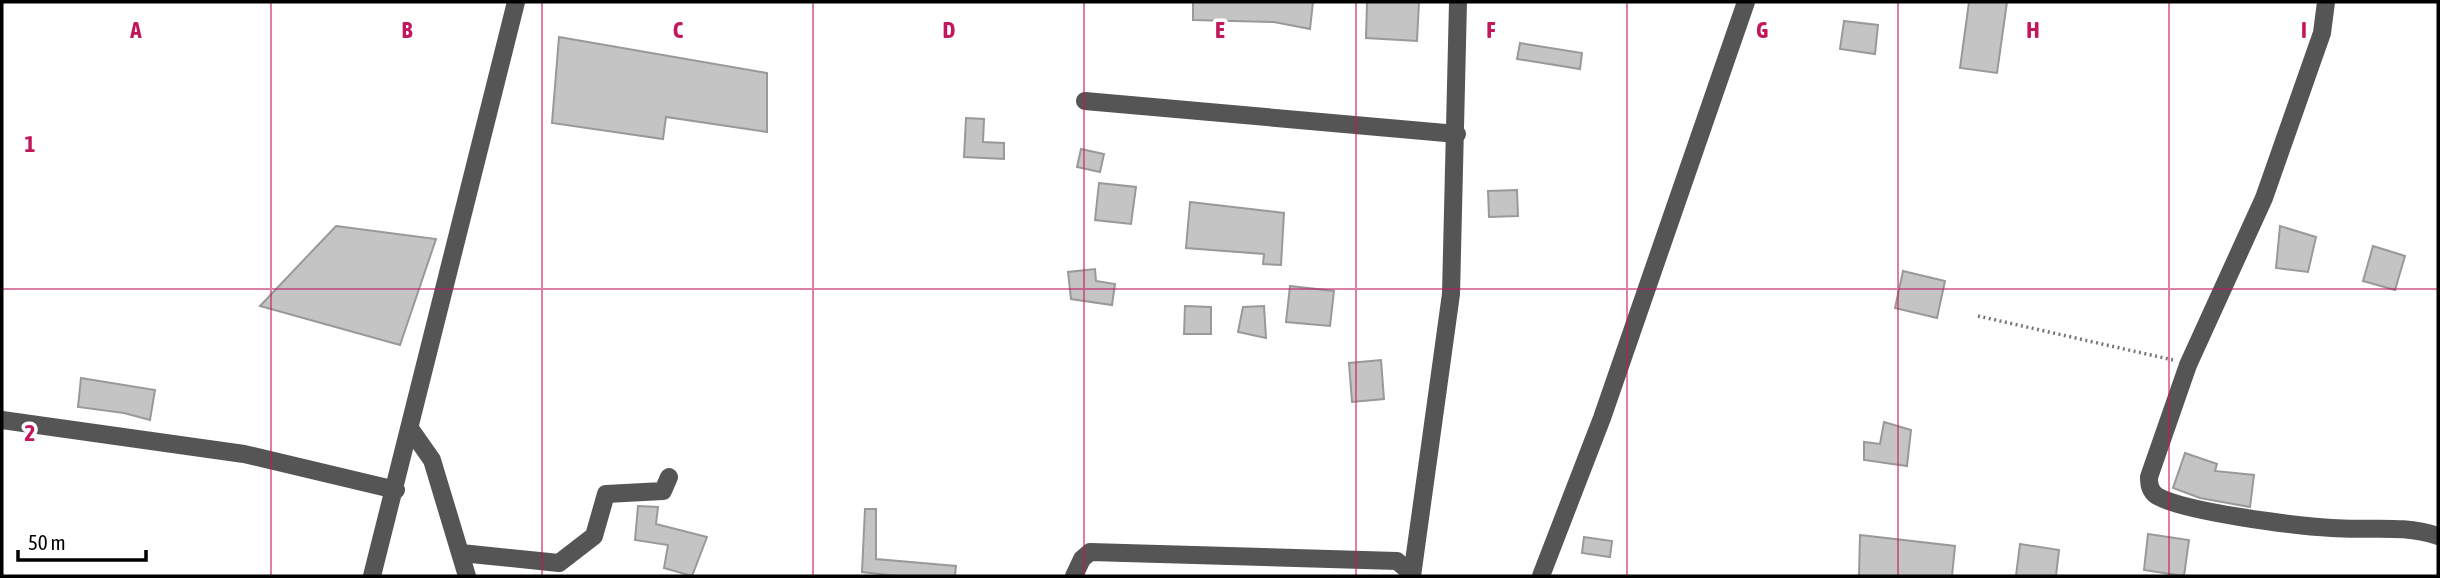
<svg xmlns="http://www.w3.org/2000/svg" width="2440" height="578" font-family="'Asap Condensed',sans-serif">
	<style>
		.building { fill: #c4c4c4; stroke: #999; stroke-width: 2 }
		.lines { fill: none; stroke-linecap: round; stroke-linejoin: round }
		.path { stroke: #777; stroke-width: 3.5; stroke-dasharray: 2 3.5; stroke-linecap: butt }
		.minor { stroke: #555; stroke-width: 18 }
		.grid { fill: none; stroke: #c2185b; stroke-width: 2; stroke-opacity: 0.55 }
		.grid-label { font-size: 23px; text-anchor: middle; font-weight: bold; fill: #c2185b; stroke: #fff; stroke-width: 7; stroke-linejoin: round; paint-order: stroke }
	</style>
	<rect width="100%" height="100%" fill="#fff"/>
	<g class="building">
		<path d="M1193,2H1313L1310,29L1274,22L1193,20Z"/>
		<path d="M1367,2H1419L1417,41L1366,38Z"/>
		<path d="M1969,2H2007L1997,73L1960,68Z"/>
		<path d="M1844,21L1878,25L1875,54L1840,49Z"/>
		<path d="M559,37L767,73V132L666,117L663,139L552,123Z"/>
		<path d="M1520,43L1582,53L1580,69L1517,59Z"/>
		<path d="M966,118L984,119L983,142L1004,143V159L964,157Z"/>
		<path d="M1081,149L1104,154L1100,172L1077,167Z"/>
		<path d="M1099,183L1136,187L1131,224L1095,220Z"/>
		<path d="M1517,190L1518,216L1489,217L1488,191Z"/>
		<path d="M1190,202L1284,213L1281,265L1263,264L1264,254L1186,248Z"/>
		<path d="M336,226L436,239L400,345L260,306Z"/>
		<path d="M2280,226L2316,237L2308,272L2276,268Z"/>
		<path d="M2373,246L2405,256L2395,290L2363,281Z"/>
		<path d="M1095,269L1096,281L1115,284L1112,305L1071,299L1068,272Z"/>
		<path d="M1903,271L1945,281L1937,318L1895,308Z"/>
		<path d="M1290,286L1334,291L1330,326L1286,322Z"/>
		<path d="M1185,306L1211,307V334H1184Z"/>
		<path d="M1264,306L1266,338L1238,332L1243,307Z"/>
		<path d="M1381,360L1384,399L1352,402L1349,363Z"/>
		<path d="M81,378L155,390L150,420L124,413L78,407Z"/>
		<path d="M1884,422L1911,430L1907,466L1864,460V442L1880,444Z"/>
		<path d="M2185,453L2217,464L2215,471L2254,475L2250,507L2200,498L2173,488Z"/>
		<path d="M638,506L658,507L656,524L707,537L692,576L664,568L668,545L635,540Z"/>
		<path d="M865,509H876V559L956,566L955,576H897L862,572Z"/>
		<path d="M2148,534L2189,540L2184,576L2144,570Z"/>
		<path d="M1860,535L1955,546L1952,576H1859Z"/>
		<path d="M1584,537L1612,541L1610,557L1582,553Z"/>
		<path d="M2020,544L2059,550L2056,576H2016Z"/>
	</g>
	<g class="lines">
		<path class="path" d="M1978,316L2173,360"/>
		<g class="minor">
			<path d="M2326,2L2322,33L2264,198L2188,365L2149,477C2149,485 2150,491 2157,496C2185,512 2296,526 2332,528C2368,531 2403,524 2438,536"/>
			<path d="M1085,101L1457,134"/>
			<path d="M2,420L244,454L396,490"/>
			<path d="M411,430L432,460L467,576"/>
			<path d="M461,553L559,563L594,536L606,494L663,491L669,477"/>
			<path d="M372,576L516,2"/>
			<path d="M1074,576L1082,559L1090,552L1397,561L1411,573"/>
			<path d="M1412,576L1451,294L1458,2"/>
			<path d="M1541,576L1602,418L1746,2"/>
		</g>
	</g>
	<path class="grid" d="M271,2V576M542,2V576M813,2V576M1084,2V576M1356,2V576M1627,2V576M1898,2V576M2169,2V576M2,289H2438"/>
	<g class="grid-label">
		<text x="136" y="38">A</text>
		<text x="407" y="38">B</text>
		<text x="678" y="38">C</text>
		<text x="949" y="38">D</text>
		<text x="1220" y="38">E</text>
		<text x="1491" y="38">F</text>
		<text x="1762" y="38">G</text>
		<text x="2033" y="38">H</text>
		<text x="2304" y="38">I</text>
		<text x="30" y="152">1</text>
		<text x="30" y="441">2</text>
	</g>
	<rect width="2440" height="578" fill="none" stroke="#000000" stroke-width="7"/>
	<path d="M18 550v10h128v-10" fill="none" stroke="#000000" stroke-width="3.5"/>
	<text x="28" y="550" font-size="21" fill="#000000" stroke="#ffffff" stroke-width="5" paint-order="stroke">50 m</text>
</svg>
